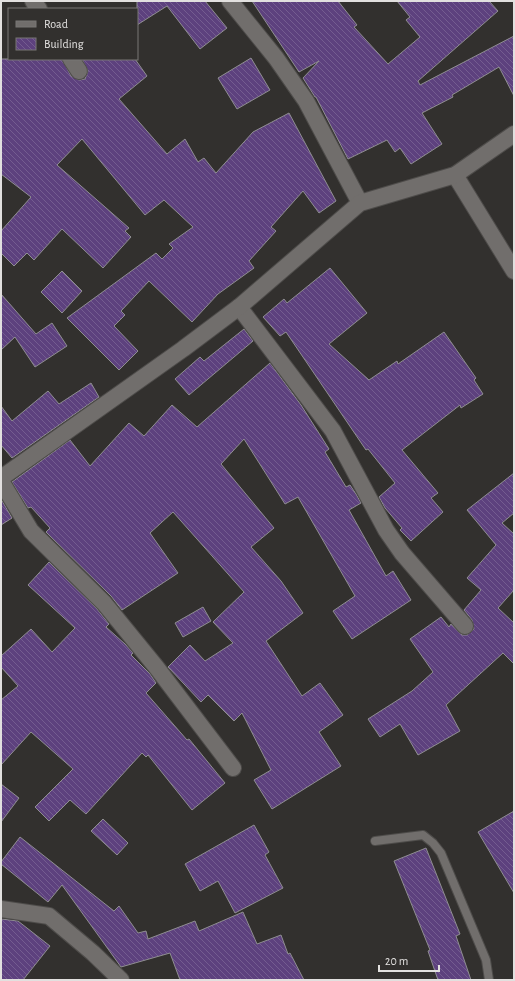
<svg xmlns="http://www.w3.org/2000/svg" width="515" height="981" font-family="'Alegreya Sans',sans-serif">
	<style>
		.building { fill: url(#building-back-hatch); stroke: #8f8e91 }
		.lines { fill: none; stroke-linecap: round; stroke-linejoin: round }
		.service-casing { stroke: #4e4c4a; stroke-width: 10 }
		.minor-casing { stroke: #4e4c4a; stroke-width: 18 }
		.service { stroke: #716e6c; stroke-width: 8 }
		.minor { stroke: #716e6c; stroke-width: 16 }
	</style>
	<defs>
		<pattern id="building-back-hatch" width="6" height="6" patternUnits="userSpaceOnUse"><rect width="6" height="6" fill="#5d417e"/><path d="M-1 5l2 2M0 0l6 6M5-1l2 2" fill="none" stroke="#745c90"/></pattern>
	</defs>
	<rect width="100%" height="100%" fill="#32302e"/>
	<g class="building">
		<path d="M137,1H205L227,28L200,49L167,6L137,25Z"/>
		<path d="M252,1H338L357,25L354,27L388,64L420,37L406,20L410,17L397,1H489L498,11L418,81L420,85L514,36V96L499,67L452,95L453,97L422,113L442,144L411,164L400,148L395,152L387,140L348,159L316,97H315L303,78L319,61L299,72Z"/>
		<path d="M251,58L270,90L237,109L218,78Z"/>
		<path d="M1,59H62L71,76L79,80L85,79L88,71L82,59H135L147,76L119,99L167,154L185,139L198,162L204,158L216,173L253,132L289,113L336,201L319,213L303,191L271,227L276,231L249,261L254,268L218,294L192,322L149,281L121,311L125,315L114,326L138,351L119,370L67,318L156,253L162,259L173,248L169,244L193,227L164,200L145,215L82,139L57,165L129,228L125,231L131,237L103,268L62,229L34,260L27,253L14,266L1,253V231L31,197L1,174Z"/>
		<path d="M330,268L367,313L329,344L369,380L397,361L398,364L444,332L476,378L474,380L483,394L461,408L460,405L402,450L438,493L431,498L443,512L411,541L400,530L402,528L385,508L379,497L395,483L368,449L366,450L286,332L280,336L263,317L284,299L287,303Z"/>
		<path d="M62,271L82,291L62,313L41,292Z"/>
		<path d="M1,294L36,334L52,323L67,346L35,367L15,337L1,350Z"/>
		<path d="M244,329L253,341L189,395L175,379L200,357L204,361Z"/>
		<path d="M270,363L301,405L329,449L325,452L346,487L350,485L356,494L361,503L349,510L386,576L393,571L411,600L352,639L333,611L355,596L298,497L285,504L244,439L221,464L274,528L251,547L281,581L303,613L266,641L302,696L320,683L343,715L319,732L341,766L272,809L254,780L271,770L242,713L234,721L208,695L201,702L168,667L190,645L205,661L233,643L213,622L244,592L173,512L150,533L178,573L122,610L111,596L46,532L50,528L31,507L28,508L12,482L70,440L90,466L129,423L144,436L172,405L197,427Z"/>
		<path d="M91,383L99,397L12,458L1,445V406L12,421L48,391L59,404Z"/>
		<path d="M514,473V513L502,523L514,534V590L498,608L514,623V664L503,653L446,705L460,731L418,755L400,724L380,737L368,719L412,691L433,672L410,639L441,617L449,627L451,624L462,635H467L474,629L472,620L464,610L481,590L467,578L496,545L467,510Z"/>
		<path d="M1,499L12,518L1,525Z"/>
		<path d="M49,562L97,609L109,624L106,627L125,644L133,653L131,655L150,674L156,683L146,693L187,740L189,739L225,783L192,810L148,755L146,757L142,753L86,814L70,800L49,821L35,807L73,769L31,732L1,765V700L18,686L1,667V656L31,629L52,652L75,628L28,585Z"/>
		<path d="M203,607L211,621L183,637L175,623Z"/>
		<path d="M1,784L19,798L1,822Z"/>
		<path d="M514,811V893L478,832Z"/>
		<path d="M103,819L128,843L117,855L91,831Z"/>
		<path d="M254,825L269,852L265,855L283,888L235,913L218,881L200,891L185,864Z"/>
		<path d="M20,837L114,911L119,906L138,933L146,931L148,939L195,921L199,931L243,912L257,944L281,935L288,954L290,953L304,980H180L170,953L121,967L62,885L48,902L1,864V862Z"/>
		<path d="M426,848L460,934L456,936L471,980H438L428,951L430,950L394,861Z"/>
		<path d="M1,919L18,921L50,946L23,980H1Z"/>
	</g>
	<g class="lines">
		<defs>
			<path id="service" d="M375,841L423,835L433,843L441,853L486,960L489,980"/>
			<g id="minor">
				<path d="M33,1L39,9"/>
				<path d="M230,1L276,58L306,101L360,203"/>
				<path d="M71,59L79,71"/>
				<path d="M455,175L514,271"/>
				<path d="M239,307L333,431L386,530L402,553L465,626"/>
				<path d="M1,478L183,349L239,307L360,203L455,175L514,134"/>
				<path d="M1,481L31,531L104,603L157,668L233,768"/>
				<path d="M1,909L49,916L93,953L121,980"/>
			</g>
		</defs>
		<use href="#service" class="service-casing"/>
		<use href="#minor" class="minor-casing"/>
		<use href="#service" class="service"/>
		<use href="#minor" class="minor"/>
	</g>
	<rect width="515" height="981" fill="none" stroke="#e2e0df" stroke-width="4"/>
	<rect x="8" y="8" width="130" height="52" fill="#32302e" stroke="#787675"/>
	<rect x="16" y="21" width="20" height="6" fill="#716e6c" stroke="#787675"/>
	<text x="44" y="28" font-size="12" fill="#e2e0df">Road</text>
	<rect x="16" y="38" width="20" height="12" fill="url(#building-back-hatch)" stroke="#787675"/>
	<text x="44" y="48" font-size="12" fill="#e2e0df">Building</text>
	<path d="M379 965v6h60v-6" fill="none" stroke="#e2e0df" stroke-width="2"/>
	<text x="385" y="965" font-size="12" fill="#e2e0df" stroke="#32302e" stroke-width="3" paint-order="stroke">20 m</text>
</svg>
